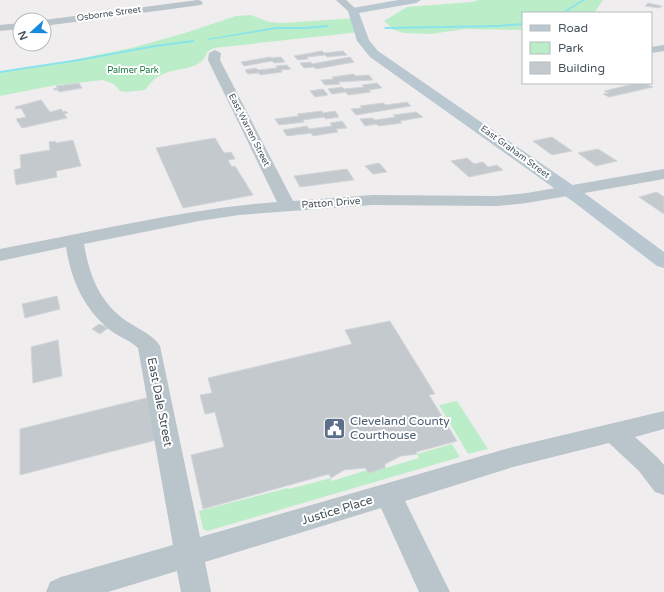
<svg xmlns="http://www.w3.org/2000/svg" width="664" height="592" font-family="'Varela Round',sans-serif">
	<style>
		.green { fill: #bbeec8 }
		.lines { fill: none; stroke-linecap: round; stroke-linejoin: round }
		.stream { fill: #88e3eb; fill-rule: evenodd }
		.building { fill: #c4c9cd; stroke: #d1d5d9 }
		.street { fill: #b9c4cb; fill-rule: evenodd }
		.secondary { fill: #b9c7d0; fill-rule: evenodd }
		.labels { text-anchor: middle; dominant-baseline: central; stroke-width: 4; stroke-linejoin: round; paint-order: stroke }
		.far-street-label { font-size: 9px; fill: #46545b; stroke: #fff }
		.far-park-label { font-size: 9px; fill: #177c3c; stroke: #fff }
		.street-label { font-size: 10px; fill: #46545b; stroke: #fff }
		.near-street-label { font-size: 12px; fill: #46545b; stroke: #fff }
		.near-service-label { font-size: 12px; fill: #4e5e75; stroke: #fff; text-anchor: start }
	</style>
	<rect width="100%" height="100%" fill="#f0edee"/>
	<g class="green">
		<path d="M479,0H603L594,13H523V30L465,29L431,34L404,33L394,30L384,21L407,7L471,2Z"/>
		<path d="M251,15L269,22L282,23L356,18L360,32L214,48L207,52C203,71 175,67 161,75C154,78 150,84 145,90L126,92L120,91L114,84L103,80L56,85L0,96V72L64,62L131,48L185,33L236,16Z"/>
		<path d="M457,401L488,449L468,454L439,405Z"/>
		<path d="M452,444L460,457L211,530L206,531L203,528L199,511L288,488L289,489L331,478L332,481L367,470L369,473L419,458L417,454Z"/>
	</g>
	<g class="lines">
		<g class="stream">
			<path d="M582,0H585L564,13H561Z"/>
			<path d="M523,23V25L498,27L385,29L384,28L385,27L498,25Z"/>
			<path d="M328,25L329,27L305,29H276L208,40L207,39L276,27H305Z"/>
			<path d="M193,40L194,41V42L155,47L79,61L0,73V71L79,59L155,45Z"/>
		</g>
	</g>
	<g class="building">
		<path d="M648,3L662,6L659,8L645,6Z"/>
		<path d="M322,51L324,53L343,51L347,55L327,57L325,55L307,57L308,59L298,60L294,56Z"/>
		<path d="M270,57L272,58L281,57L285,62L274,63L272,61L244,66L241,62Z"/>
		<path d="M350,57L354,62L316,69L314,67L304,68L300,63L311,62L312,64Z"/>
		<path d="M287,65L291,69L281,70L282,72L260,75L259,73L248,74L245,70L256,68L258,70L277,68L276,66Z"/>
		<path d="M354,74L356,76L369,75L373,80L338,82L340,84L325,85L321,80L334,79L332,77Z"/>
		<path d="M79,83L82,88L59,92L58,90H54L53,89L57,88L56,86Z"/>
		<path d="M377,83L382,88L369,90L371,92L348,95L346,92L332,94L328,89L342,87L344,89L364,87L362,85Z"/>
		<path d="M638,83H643L653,87L609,97L603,94L609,93L604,91Z"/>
		<path d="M323,89L328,95L315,97L310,91Z"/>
		<path d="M41,100L50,112L61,109L63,112L66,111L68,113L64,114L67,118L22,128L16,119L26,117L21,108L16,109L15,107Z"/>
		<path d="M407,102L411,106L356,115L351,109L362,108L360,106L383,103L386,105Z"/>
		<path d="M322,111L323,113L335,111L339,117L326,119L324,117L303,120L304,122L279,125L275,119L299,116L297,114Z"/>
		<path d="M416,112L423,117L400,121L402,123L379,126L376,124L365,126L360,119L372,118L375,120L396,117L393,115Z"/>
		<path d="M342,121L347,128L336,129L338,132L313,136L311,133L287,136L283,130L307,126L309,129L332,126L330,123Z"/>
		<path d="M552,137L572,151L552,155L533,141Z"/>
		<path d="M215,138L224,153L231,152L235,159L228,160L232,167L235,166L253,195L183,208L156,148Z"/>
		<path d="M73,140L81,166L56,171L57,177L16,185L14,170L21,168L20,155L50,150L49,142L55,141L56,143Z"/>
		<path d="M598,149L617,161L596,166L578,153Z"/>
		<path d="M467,158L474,164L483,162L488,167L497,165L503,170L469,177L451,161Z"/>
		<path d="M379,163L387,172L373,174L365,166Z"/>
		<path d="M347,169L354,180L300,187L294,176Z"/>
		<path d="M657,192L664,197V214L639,197Z"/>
		<path d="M57,296L60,309L25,318L22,304Z"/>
		<path d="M390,321L435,394L429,395L457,441L416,452L417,454L401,456L385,464V468L369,473L365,468L344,470L331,478L329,474L203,509L191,455L224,447L215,412L205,414L200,395L212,393L208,378L352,344L345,330Z"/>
		<path d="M99,324L108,328L100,334L92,329Z"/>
		<path d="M58,340L62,376L33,383L31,347Z"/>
		<path d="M150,397L160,439L20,475V429Z"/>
	</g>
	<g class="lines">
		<g class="street">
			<path d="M198,0L201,1L203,3L201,5L44,26V20Z"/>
			<path d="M336,0H346L358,11L356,13H350Z"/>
			<path d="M20,23V29L0,31V25Z"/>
			<path d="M664,45V51L651,53V47Z"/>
			<path d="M215,50L221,53L220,60L293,201L372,195L497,196L527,193L664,169V179L527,203L497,206L372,205L239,215L199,221L84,244C89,275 100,304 128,322C140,330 152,334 160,346L200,537L513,447L664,411V429L635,437L657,457L664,465V495L655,492L639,471L609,443L513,467L405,501L450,592H419L381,508L205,562L211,592H181L177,571L108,592H46L50,582L61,577L173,545L138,348C130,340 119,337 110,330C84,309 71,280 66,247L0,261V249C92,232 184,209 277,202L208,60L209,53Z"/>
		</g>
		<path class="secondary" d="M398,0H421L416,3L359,13L369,40L378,51L587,195L664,252V268L657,266L575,203L370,57L357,41L348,11L353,8Z"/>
	</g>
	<defs>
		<symbol id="civic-square" viewBox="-11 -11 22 22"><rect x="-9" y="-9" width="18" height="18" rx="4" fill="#5c6f8a" stroke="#fff"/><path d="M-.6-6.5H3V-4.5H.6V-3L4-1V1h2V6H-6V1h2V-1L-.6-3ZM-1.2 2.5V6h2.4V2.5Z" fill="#fff"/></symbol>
	</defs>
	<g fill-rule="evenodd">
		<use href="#civic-square" x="322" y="416" width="25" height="25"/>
	</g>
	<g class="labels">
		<g class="far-street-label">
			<text transform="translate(109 14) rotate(-8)">Osborne Street</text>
			<text transform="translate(249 130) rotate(63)">East Warren Street</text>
			<text transform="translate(515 152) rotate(36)">East Graham Street</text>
		</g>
		<g class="far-park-label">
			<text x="133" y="70">Palmer Park</text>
		</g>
		<g class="street-label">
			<text transform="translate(331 203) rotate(-4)">Patton Drive</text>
		</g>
		<g class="near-street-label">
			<text transform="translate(160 402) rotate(79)">East Dale Street</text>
			<text transform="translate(337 510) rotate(-17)">Justice Place</text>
		</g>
		<g class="near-service-label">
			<text x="350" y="421">Cleveland County<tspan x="350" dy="14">Courthouse</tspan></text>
		</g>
	</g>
	<rect x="522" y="12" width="130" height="72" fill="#ffffff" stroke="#b5bbbd"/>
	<rect x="530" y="25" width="20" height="6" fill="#b9c7d0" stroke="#b5bbbd"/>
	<text x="558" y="32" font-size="12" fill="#46545b">Road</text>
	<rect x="530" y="42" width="20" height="12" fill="#bbeec8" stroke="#b5bbbd"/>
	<text x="558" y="52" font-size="12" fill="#46545b">Park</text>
	<rect x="530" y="62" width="20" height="12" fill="#c4c9cd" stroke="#b5bbbd"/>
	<text x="558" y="72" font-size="12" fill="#46545b">Building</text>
	<g transform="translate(32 32) rotate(249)"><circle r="19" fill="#ffffff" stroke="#b5bbbd"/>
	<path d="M0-3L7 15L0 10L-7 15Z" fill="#1989de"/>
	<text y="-6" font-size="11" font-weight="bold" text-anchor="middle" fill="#46545b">N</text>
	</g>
</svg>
